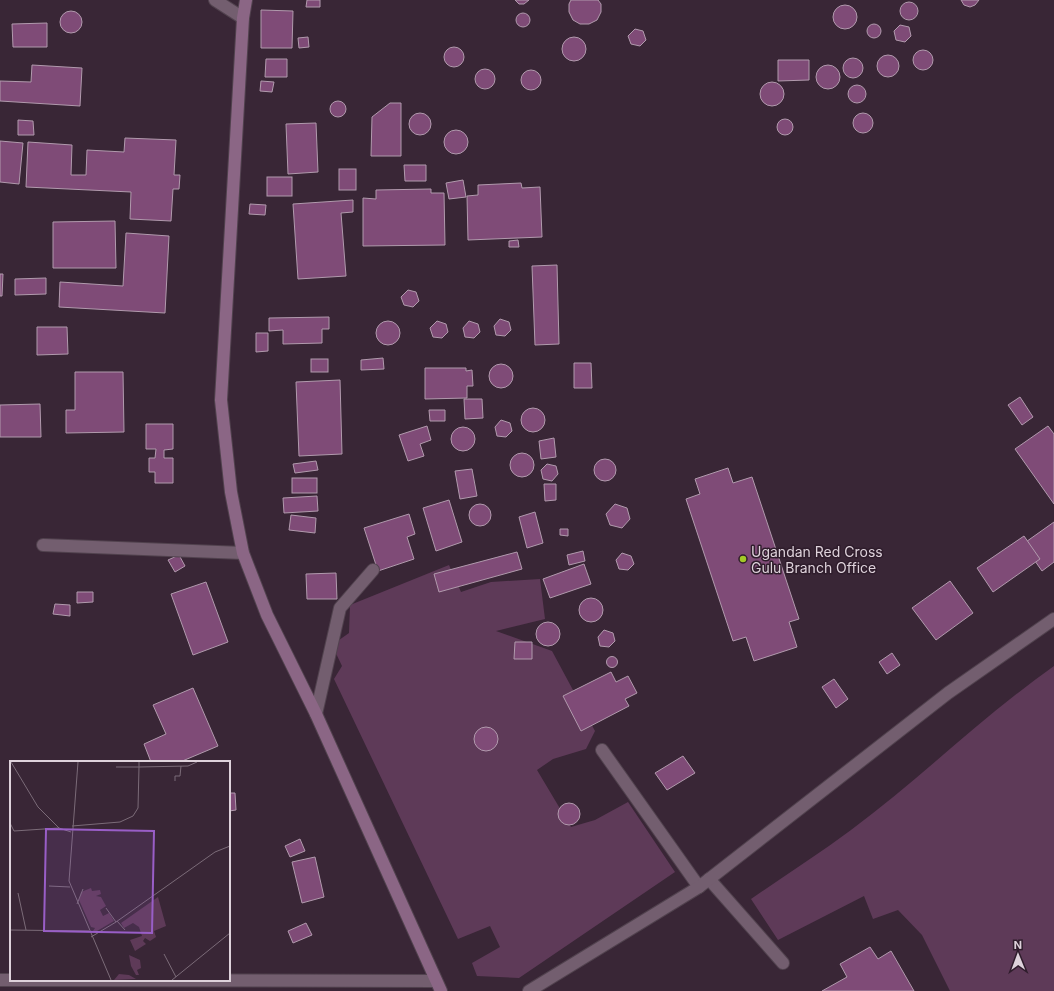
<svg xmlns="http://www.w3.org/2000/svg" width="1054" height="991" font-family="Inter,sans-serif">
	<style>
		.green { fill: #5e3a58 }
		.building { fill: #7f4b77; stroke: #b19aad }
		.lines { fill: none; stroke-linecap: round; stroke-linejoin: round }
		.lane-casing { stroke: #51424e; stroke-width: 14 }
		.street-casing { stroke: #51424e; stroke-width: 14 }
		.secondary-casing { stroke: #51424e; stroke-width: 14 }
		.lane { stroke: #735e6f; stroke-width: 12 }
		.street { stroke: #735e6f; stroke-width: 12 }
		.secondary { stroke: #8b6685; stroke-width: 12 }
		.poi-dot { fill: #a3c927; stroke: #2f1d2c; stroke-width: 1.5 }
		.labels { text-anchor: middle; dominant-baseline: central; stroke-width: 3; stroke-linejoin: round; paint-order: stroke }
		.poi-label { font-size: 14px; fill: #ded2db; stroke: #2f1d2c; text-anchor: start }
		.inset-road { fill: none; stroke: #7b6b78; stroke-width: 1 }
		.view { fill: #995ec7; fill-opacity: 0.15; stroke: #995ec7; stroke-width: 2 }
		.inset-edge { fill: none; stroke: #ded2db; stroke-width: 2 }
	</style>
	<rect width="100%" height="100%" fill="#392636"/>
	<g class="green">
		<path d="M449,565L461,592L491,582L540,579L545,619L496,631L552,651L595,731L586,749L553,759L537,770L571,827L595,820L628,802L675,872L519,978L477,976L472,963L500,947L490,926L458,939L334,679L342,666L332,645L349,633L350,605Z"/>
		<path d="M1054,666V991H950L922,935L898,910L873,919L864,896L778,940L751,899C784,876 819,854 851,830C921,778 983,716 1054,666Z"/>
	</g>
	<g class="building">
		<path d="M307,0H320V7H306Z"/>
		<path d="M529,0L524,4H519L515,0Z"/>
		<path d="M571,0H598L601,4V12L597,20L589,24H580L573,20L569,12V4Z"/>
		<path d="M961,0H979L975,5L970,7L964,5Z"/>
		<circle cx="909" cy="11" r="9"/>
		<circle cx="845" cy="17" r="12"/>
		<path d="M261,10L293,11L292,48H261Z"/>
		<circle cx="71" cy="22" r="11"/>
		<circle cx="523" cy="20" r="7"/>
		<path d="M47,23V47H13L12,24Z"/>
		<circle cx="874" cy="31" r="7"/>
		<path d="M900,25L909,27L911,36L905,42L896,40L894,31Z"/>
		<path d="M635,29L643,31L646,40L640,46L631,44L628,36Z"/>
		<path d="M308,37L309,47L299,48L298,38Z"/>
		<circle cx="574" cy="49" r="12"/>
		<circle cx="454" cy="57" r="10"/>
		<circle cx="923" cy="60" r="10"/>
		<circle cx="888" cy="66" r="11"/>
		<circle cx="853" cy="68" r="10"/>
		<path d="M266,59H287V77H265Z"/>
		<path d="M778,60H809V80L778,81Z"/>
		<path d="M32,65L82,68L80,106L0,101V81L31,82Z"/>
		<circle cx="828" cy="77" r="12"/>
		<circle cx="485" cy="79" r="10"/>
		<circle cx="531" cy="80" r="10"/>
		<path d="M261,81L274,82L272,92L260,91Z"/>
		<circle cx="772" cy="94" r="12"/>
		<circle cx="857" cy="94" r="9"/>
		<circle cx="338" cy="109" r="8"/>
		<path d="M390,103H401V156H371L372,117Z"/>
		<circle cx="420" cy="124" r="11"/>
		<circle cx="863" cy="123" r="10"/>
		<circle cx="785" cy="127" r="8"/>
		<path d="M18,120L33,121L34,135H18Z"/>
		<path d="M316,123L318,172L288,174L286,124Z"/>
		<circle cx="456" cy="142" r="12"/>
		<path d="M125,138L176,140L174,175H180L179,189H173L171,221L130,219L131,192L26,187L28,142L72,145L71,175H86L87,150L124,152Z"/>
		<path d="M0,141L23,143L19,184L0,182Z"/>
		<path d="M404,165H426V181H405Z"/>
		<rect x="339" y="169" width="17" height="21"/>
		<rect x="267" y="177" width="25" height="19"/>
		<path d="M463,180L466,197L449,199L446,183Z"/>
		<path d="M521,183L522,188L540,187L542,237L468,240L467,196L478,195V185Z"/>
		<path d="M431,189V193H444L445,245L363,246V198L376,199V190Z"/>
		<path d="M353,200V212L341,213L346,276L298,279L293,204Z"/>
		<path d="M250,204L266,205L265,215L249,214Z"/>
		<path d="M115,221L116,268H53V222Z"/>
		<path d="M126,233L169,236L165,313L59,307L60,282L123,286Z"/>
		<path d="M518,240L519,247H509V241Z"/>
		<path d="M557,265L559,344L535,345L532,266Z"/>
		<path d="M0,274H3L2,296H0Z"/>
		<path d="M46,278V294L15,295V279Z"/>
		<path d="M408,290L416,292L419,301L413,307L404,305L401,297Z"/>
		<path d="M329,317V329H322V343L283,344V330L269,331V318Z"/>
		<path d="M500,319L509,322L511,330L505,336L496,335L494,326Z"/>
		<path d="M437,321L446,324L448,332L442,338L433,337L430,328Z"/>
		<path d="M469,321L478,324L480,332L474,338L465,337L463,328Z"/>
		<circle cx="388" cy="333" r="12"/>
		<path d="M37,327H67L68,354L37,355Z"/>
		<path d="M256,333H268V351L256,352Z"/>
		<path d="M383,358L384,369L361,370V360Z"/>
		<rect x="311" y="359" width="17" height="13"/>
		<path d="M574,363H591L592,388H574Z"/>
		<circle cx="501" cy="376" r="12"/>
		<path d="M425,368H466V371L472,370L473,386H467V398L425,399Z"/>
		<path d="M75,372H123L124,432L66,433V410H75Z"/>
		<path d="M340,380L342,454L299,456L296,382Z"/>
		<path d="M1020,397L1033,417L1022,425L1008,405Z"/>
		<path d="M464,399H482L483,418L465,419Z"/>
		<path d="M40,404L41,437H0V405Z"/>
		<circle cx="533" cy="420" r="12"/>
		<path d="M429,410H445V421H430Z"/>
		<path d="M501,420L510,423L512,431L506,437L497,436L495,427Z"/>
		<path d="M146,424H173V449L164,450V458H173V483H155V472H149V458H155L156,449H146Z"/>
		<path d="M427,426L431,440L420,444L424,456L408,461L399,435Z"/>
		<path d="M1048,426L1054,434V504L1015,449Z"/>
		<circle cx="463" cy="439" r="12"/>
		<path d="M554,438L556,457L541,459L539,441Z"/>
		<circle cx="522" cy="465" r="12"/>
		<circle cx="605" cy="470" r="11"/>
		<path d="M316,461L318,470L295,473L293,464Z"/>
		<path d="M547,464L556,466L558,474L552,481L543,479L541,470Z"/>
		<path d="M728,468L733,483L752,477L799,619L789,622L797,647L754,661L746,637L733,641L686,499L700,494L695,479Z"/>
		<path d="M472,469L477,496L460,499L455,471Z"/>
		<rect x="292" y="478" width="25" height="15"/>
		<path d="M544,484H556V500L545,501Z"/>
		<path d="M317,496L318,511L284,513L283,498Z"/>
		<path d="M449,500L462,542L436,551L423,508Z"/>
		<circle cx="480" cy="515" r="11"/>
		<path d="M615,504L627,508L630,519L622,528L610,525L606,514Z"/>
		<path d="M535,512L543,543L527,548L519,517Z"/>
		<path d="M409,514L415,534L407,537L414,559L378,571L364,528Z"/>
		<path d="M291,515L316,518L315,533L289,530Z"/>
		<path d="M1054,522V562L1042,571L1023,544Z"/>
		<path d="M560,529H568V536L560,535Z"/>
		<path d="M1024,536L1040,559L993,592L977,568Z"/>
		<path d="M583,551L585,561L569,565L567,555Z"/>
		<path d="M517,552L522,569L439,592L434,574Z"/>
		<path d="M622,553L631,556L634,564L628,570L619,569L616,560Z"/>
		<path d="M179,555L185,566L175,572L168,560Z"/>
		<path d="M584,564L591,584L550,598L543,579Z"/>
		<path d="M336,573L337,599H307L306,574Z"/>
		<path d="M950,581L973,613L936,640L912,608Z"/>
		<path d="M206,582L228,642L193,655L171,594Z"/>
		<path d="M77,592H93V602L77,603Z"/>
		<circle cx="591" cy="610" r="12"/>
		<path d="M55,604L70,605V616L53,614Z"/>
		<circle cx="548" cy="634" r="12"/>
		<path d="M604,630L613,633L615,641L609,647L600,646L598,637Z"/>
		<path d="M515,642H532V659H514Z"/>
		<path d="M892,653L900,665L887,674L879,662Z"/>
		<circle cx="612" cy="662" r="5.5"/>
		<path d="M611,672L616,682L628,676L637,693L625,699L629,706L581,731L563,696Z"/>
		<path d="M834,679L848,699L836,708L822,687Z"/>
		<path d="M193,688L218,746L180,762H151L144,744L166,734L153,705Z"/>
		<circle cx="486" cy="739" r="12"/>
		<path d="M683,756L695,773L667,790L655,773Z"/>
		<path d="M229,793H235L236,810L229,811Z"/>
		<circle cx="569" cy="814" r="11"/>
		<path d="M300,839L305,851L290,857L285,846Z"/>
		<path d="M315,857L324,897L302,903L292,862Z"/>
		<path d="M306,923L312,935L293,943L288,931Z"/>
		<path d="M870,947L878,959L891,951L914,991H822L847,977L840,964Z"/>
	</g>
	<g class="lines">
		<defs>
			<g id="lane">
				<path d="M316,714L340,608L373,570"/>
				<path d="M602,750L699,887"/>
				<path d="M709,879L783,963"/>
			</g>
			<g id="street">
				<path d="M215,0L243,18"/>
				<path d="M43,545L243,553"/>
				<path d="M0,980L436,981"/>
				<path d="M529,991L699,887L948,693L1054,619"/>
			</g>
			<path id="secondary" d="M246,0L243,18L221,400L231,492L243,553L267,615L316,714L441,991"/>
		</defs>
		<use href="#lane" class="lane-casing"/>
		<use href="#street" class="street-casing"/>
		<use href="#secondary" class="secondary-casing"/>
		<use href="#lane" class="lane"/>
		<use href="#street" class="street"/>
		<use href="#secondary" class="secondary"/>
	</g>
	<circle class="poi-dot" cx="743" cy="559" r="4"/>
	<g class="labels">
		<g class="poi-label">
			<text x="751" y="551">Ugandan Red Cross<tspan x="751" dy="16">Gulu Branch Office</tspan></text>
		</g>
	</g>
	<g transform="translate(10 761)">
		<rect width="220" height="220" fill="#392636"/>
		<path d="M81,127L82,130L90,129L91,133L86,135L91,136L96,145L90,149L93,155L99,152L104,160L87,170H83L85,167L81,166L69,139L71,131ZM148,136L156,165L144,170L146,176L140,180L135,177L133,180L136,183L125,190L120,179L132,175L129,166L123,162L114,167L111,162ZM119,194L130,199L131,207L127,209L129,214H126L121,205ZM109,213L119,214L126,218L104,219Z" fill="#5e3a58"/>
		<path class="inset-road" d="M1,1L28,46L49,67M68,1L59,120L101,219M106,6H129V1M165,20V15H170L171,5M0,62L4,70L49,67L61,71M62,65L110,61L123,55L128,47L129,6L178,5L187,1M39,125L60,126M8,132L16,169M67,143L73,128M96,147L106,161M107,160L115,169M0,169L79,170M81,176L106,161L205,91L220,85M154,193L166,216M162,219L220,172"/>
		<path class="view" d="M36,68L144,70L142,172L34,170Z"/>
		<rect width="220" height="220" class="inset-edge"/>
	</g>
	<g transform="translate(1018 955) rotate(359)" stroke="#2f1d2c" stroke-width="3" paint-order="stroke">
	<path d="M0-3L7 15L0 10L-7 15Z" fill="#ded2db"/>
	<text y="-6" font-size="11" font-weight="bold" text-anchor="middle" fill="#ded2db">N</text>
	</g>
</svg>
